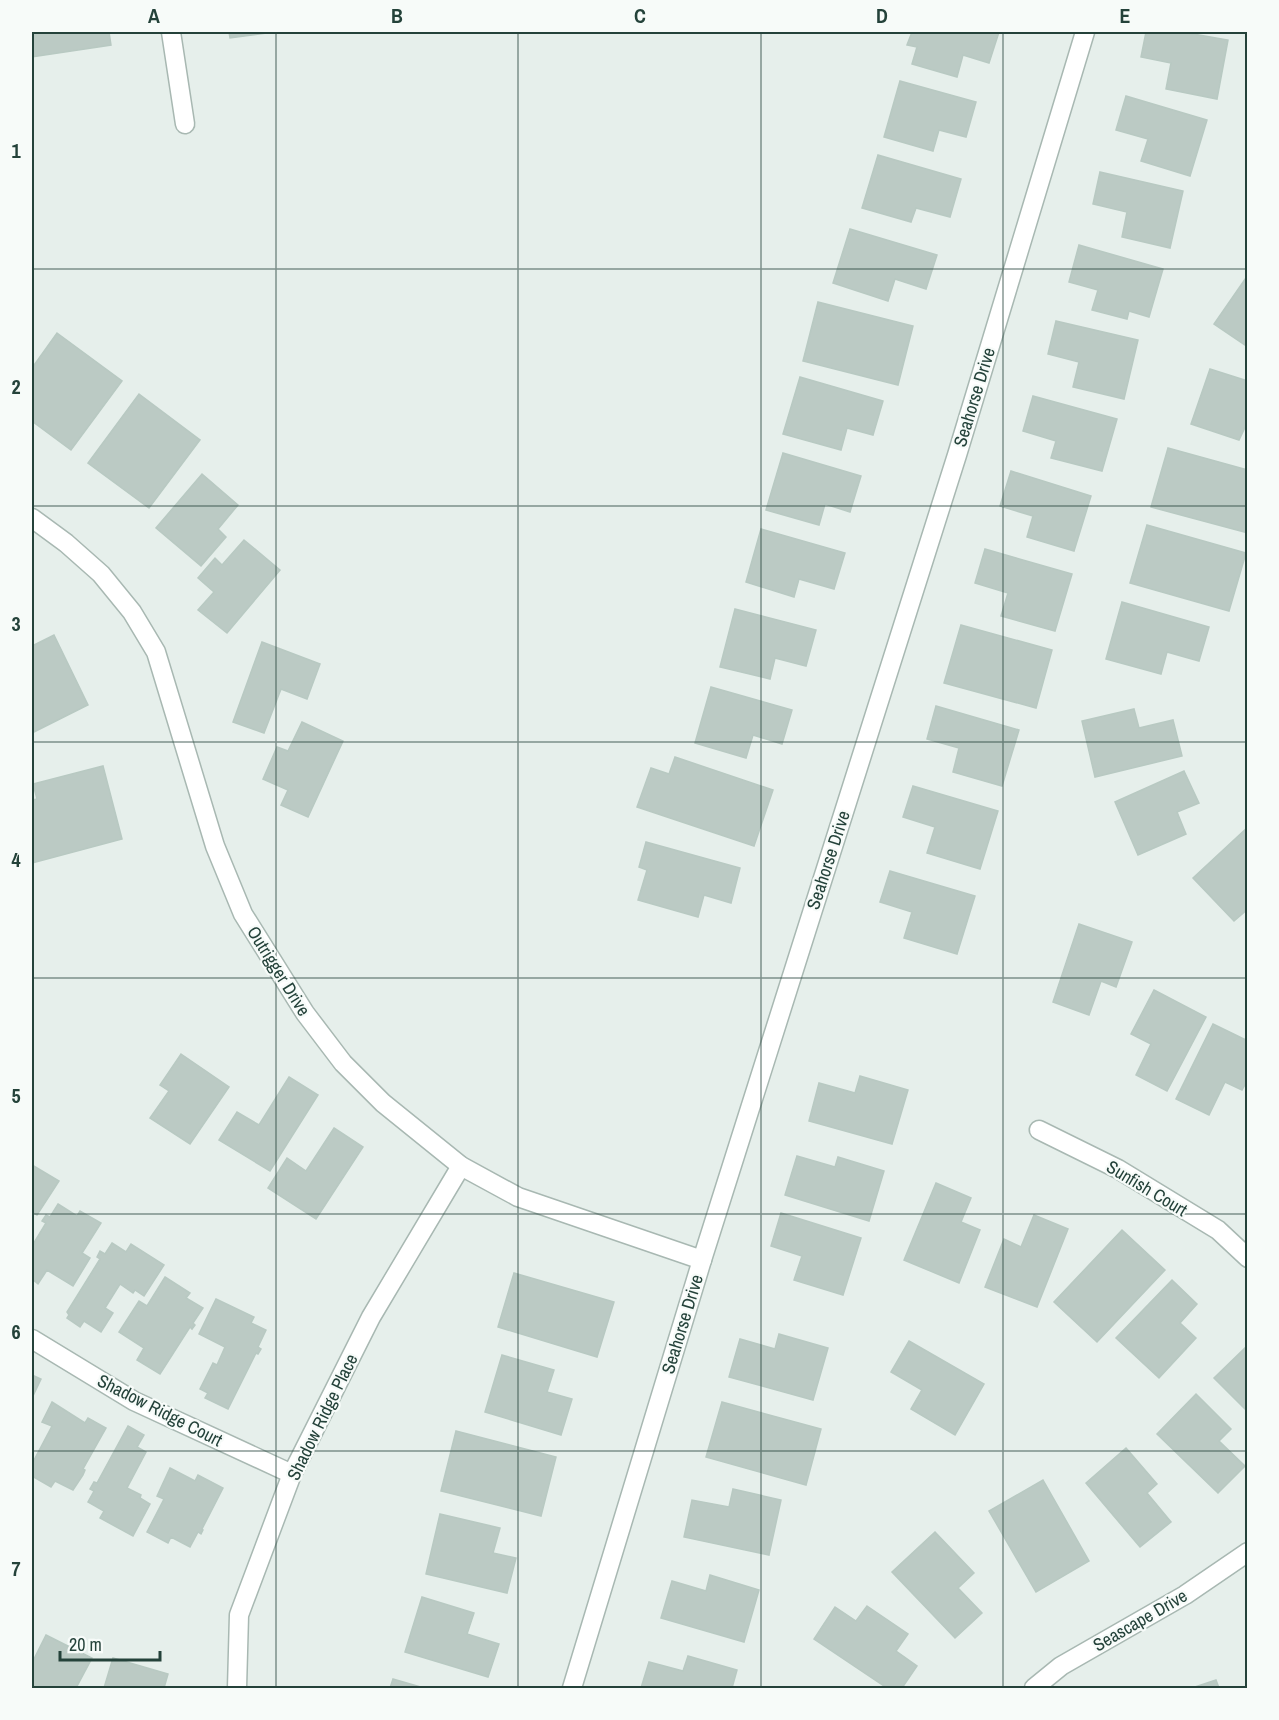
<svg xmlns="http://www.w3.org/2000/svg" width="1279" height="1720" font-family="'Archivo Narrow',sans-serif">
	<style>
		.building { fill: #bbcac4; stroke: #b8c9c2; stroke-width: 1.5 }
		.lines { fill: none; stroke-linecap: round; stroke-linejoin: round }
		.minor-casing { stroke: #a8b8b2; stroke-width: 21 }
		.minor { stroke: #fff; stroke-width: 18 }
		.grid { fill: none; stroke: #24423a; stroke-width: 1.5; stroke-opacity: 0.55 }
		.labels { text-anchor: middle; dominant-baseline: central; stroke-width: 4.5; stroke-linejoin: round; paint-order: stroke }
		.street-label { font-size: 18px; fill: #24423a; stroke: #f7fbf9 }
		.neatline { fill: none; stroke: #24423a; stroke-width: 2 }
		.grid-label { font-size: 20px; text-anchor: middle; font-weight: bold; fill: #24423a }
	</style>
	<rect width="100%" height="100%" fill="#e6efeb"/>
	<g class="building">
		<path d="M32,32H109L111,45L32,57Z"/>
		<path d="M229,32H274L230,38Z"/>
		<path d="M912,32H999L989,63L963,55L957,77L912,64L917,47L907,45Z"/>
		<path d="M1146,32H1182L1228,40L1217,99L1166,89L1171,63L1141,57Z"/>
		<path d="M900,81L976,102L966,137L939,130L933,151L884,137Z"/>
		<path d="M1126,96L1207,120L1190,176L1141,161L1148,139L1116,130Z"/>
		<path d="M878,155L961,179L950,217L916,208L911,222L862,208Z"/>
		<path d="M1100,172L1183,191L1170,248L1122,237L1127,212L1093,204Z"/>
		<path d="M850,229L937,255L926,289L895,279L888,301L833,283Z"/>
		<path d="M1079,245L1163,269L1149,317L1129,311L1127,319L1092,310L1098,290L1069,282Z"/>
		<path d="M1248,275V347L1214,324Z"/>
		<path d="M818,302L913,326L898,385L803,361Z"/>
		<path d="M1056,321L1138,340L1124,399L1073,387L1079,362L1048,354Z"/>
		<path d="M57,333L122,381L71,450L32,421V368Z"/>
		<path d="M1210,369L1248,381V421L1239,440L1191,424Z"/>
		<path d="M800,377L883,401L873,435L847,428L841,450L783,434Z"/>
		<path d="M139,394L200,440L149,508L88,463Z"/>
		<path d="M1033,396L1117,419L1102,471L1051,458L1056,441L1023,431Z"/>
		<path d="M1168,448L1248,470V533L1151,507Z"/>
		<path d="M783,453L861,476L850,512L825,504L819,525L766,510Z"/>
		<path d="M1011,471L1091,496L1074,551L1027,537L1033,516L1000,506Z"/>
		<path d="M202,474L238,505L218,529L226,537L201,566L156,528Z"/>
		<path d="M1147,525L1246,553L1229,611L1130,583Z"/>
		<path d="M761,529L845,553L834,589L799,579L794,597L746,582Z"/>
		<path d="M244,540L280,570L227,633L198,610L214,592L198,578L215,558L222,565Z"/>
		<path d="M985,549L1072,574L1055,631L1001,616L1008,593L975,583Z"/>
		<path d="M1122,602L1209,627L1199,661L1167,652L1161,674L1106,659Z"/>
		<path d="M735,609L816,630L806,666L775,658L770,679L720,667Z"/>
		<path d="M961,625L1052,650L1036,708L944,683Z"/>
		<path d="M54,635L88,705L32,733V646Z"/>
		<path d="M262,642L320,664L307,699L281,689L264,733L233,722Z"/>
		<path d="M711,687L792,710L782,744L753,735L746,758L695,743Z"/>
		<path d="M936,706L1019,730L1002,786L953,772L959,748L927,739Z"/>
		<path d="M1134,709L1139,728L1173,720L1182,756L1095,777L1082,721Z"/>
		<path d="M302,722L343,741L308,817L281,805L288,790L263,779L277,747L288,751Z"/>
		<path d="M675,757L773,790L754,846L637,807L651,768L669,774Z"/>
		<path d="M103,766L122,839L32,863V800L37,799L33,784Z"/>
		<path d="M1184,771L1199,803L1177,812L1186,834L1138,855L1115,802Z"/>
		<path d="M913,786L998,811L980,869L927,853L935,827L903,817Z"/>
		<path d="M1248,827V909L1234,921L1193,878Z"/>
		<path d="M646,842L740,868L731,903L704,895L698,917L638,900L647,870L639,867Z"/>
		<path d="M890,871L975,896L957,954L904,938L912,912L880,902Z"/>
		<path d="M1079,924L1132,942L1116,987L1101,981L1089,1015L1053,1002Z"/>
		<path d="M1154,990L1206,1017L1167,1091L1136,1075L1151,1044L1131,1034Z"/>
		<path d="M1213,1024L1248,1041V1079L1242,1090L1225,1082L1209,1115L1176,1099Z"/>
		<path d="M181,1054L229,1087L190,1144L150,1118L169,1091L160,1085Z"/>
		<path d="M860,1076L908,1090L892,1144L809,1121L819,1083L855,1093Z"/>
		<path d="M289,1077L318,1095L270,1171L219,1140L237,1112L259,1125Z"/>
		<path d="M334,1128L363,1147L316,1219L268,1188L287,1158L306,1171Z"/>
		<path d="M797,1156L835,1167L838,1157L884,1171L869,1221L785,1195Z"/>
		<path d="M32,1165L59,1181L37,1215L32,1212Z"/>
		<path d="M936,1183L971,1198L961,1222L980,1230L959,1283L904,1260Z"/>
		<path d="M58,1204L77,1216L80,1211L101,1223L82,1253L90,1258L73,1286L47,1270L38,1284L32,1279V1246L46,1223L42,1221L46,1215L50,1217Z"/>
		<path d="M781,1213L861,1238L843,1295L794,1280L802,1256L771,1246Z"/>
		<path d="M1034,1215L1068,1229L1037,1307L985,1287L1004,1239L1021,1247Z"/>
		<path d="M1122,1230L1165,1270L1097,1342L1054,1302Z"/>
		<path d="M112,1243L126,1252L131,1244L164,1265L144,1296L135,1290L133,1293L120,1284L105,1308L113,1313L101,1332L84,1321L80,1327L67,1318L69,1315L67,1312L100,1259L97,1257L100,1251L105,1254Z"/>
		<path d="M514,1273L614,1302L597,1357L498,1327Z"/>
		<path d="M165,1277L190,1293L186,1298L203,1308L193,1323L195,1325L192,1329L190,1327L160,1374L137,1360L144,1348L119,1332L139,1301L147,1306Z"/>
		<path d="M1172,1280L1197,1304L1180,1323L1196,1338L1159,1378L1116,1338Z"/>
		<path d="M216,1299L254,1317L251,1323L266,1330L258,1347L261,1349L258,1354L256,1353L228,1409L205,1398L208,1393L200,1389L213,1363L217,1365L225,1347L199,1334Z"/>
		<path d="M779,1334L828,1348L813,1400L729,1377L740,1339L775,1349Z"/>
		<path d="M909,1341L984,1384L955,1435L911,1409L922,1390L891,1372Z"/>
		<path d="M1248,1345V1412L1214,1378Z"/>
		<path d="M502,1355L554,1370L547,1392L572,1399L561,1435L485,1412Z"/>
		<path d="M32,1375L41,1379L32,1398Z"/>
		<path d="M1196,1394L1231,1429L1219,1441L1245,1466L1218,1493L1157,1434Z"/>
		<path d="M52,1402L85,1423L88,1418L106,1428L83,1469L85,1470L83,1475L73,1490L55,1481L51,1487L32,1476V1464L52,1426L42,1422Z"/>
		<path d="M722,1402L821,1429L806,1485L706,1457Z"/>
		<path d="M128,1426L144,1435L137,1447L146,1452L127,1488L141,1495L140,1498L150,1504L133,1536L100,1518L104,1511L88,1502L94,1491L90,1489L94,1482L97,1483Z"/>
		<path d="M456,1431L556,1457L541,1516L441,1491Z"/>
		<path d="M1126,1448L1157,1484L1147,1493L1171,1522L1140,1547L1086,1483Z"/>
		<path d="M170,1468L195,1481L198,1475L223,1488L202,1529L203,1530L201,1534L198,1532L190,1547L171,1537L168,1543L147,1532L164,1499L157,1496Z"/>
		<path d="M1043,1480L1089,1561L1036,1592L989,1511Z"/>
		<path d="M733,1489L781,1500L769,1555L684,1537L692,1500L729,1507Z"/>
		<path d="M440,1514L500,1528L493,1553L516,1558L507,1593L426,1574Z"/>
		<path d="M935,1532L974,1573L958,1588L982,1613L955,1638L892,1572Z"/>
		<path d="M710,1575L759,1590L744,1642L661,1618L672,1581L706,1591Z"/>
		<path d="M422,1597L474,1613L467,1634L499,1644L488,1677L405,1652Z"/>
		<path d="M867,1606L908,1634L896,1651L917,1666L902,1688H887L814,1639L835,1607L856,1621Z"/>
		<path d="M46,1635L92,1658L76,1688H32V1663Z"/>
		<path d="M688,1656L737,1670L732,1688H641L649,1662L683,1671Z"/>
		<path d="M113,1658L168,1674L164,1688H104Z"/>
		<path d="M393,1679L424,1688H390Z"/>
		<path d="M1216,1680L1219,1688H1192Z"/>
	</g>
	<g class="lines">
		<defs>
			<g id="minor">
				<path d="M171,32L185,124"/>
				<path d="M32,518L66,543L101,574L132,612L156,652L215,846L243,914L305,1013L343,1063L383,1103L461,1166L518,1197L702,1260"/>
				<path d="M1039,1130L1118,1169L1218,1230L1248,1258"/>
				<path d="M32,1339L134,1401L292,1474"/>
				<path d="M237,1688L239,1615L292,1474L371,1317L461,1166"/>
				<path d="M572,1688L702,1260L957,455L1085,32"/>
				<path d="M1034,1688L1061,1666L1185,1595L1248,1552"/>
			</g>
		</defs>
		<use href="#minor" class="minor-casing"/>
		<use href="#minor" class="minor"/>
	</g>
	<path class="grid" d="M276,32V1688M518,32V1688M761,32V1688M1003,32V1688M32,269H1248M32,506H1248M32,742H1248M32,978H1248M32,1214H1248M32,1451H1248"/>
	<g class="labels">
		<g class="street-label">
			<text transform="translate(974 397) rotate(-73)">Seahorse Drive</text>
			<text transform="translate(828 860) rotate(-72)">Seahorse Drive</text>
			<text transform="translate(279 971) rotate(58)">Outrigger Drive</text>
			<text transform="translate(1147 1188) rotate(31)">Sunfish Court</text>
			<text transform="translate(682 1324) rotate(-73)">Seahorse Drive</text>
			<text transform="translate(160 1410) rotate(27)">Shadow Ridge Court</text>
			<text transform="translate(322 1417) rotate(-64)">Shadow Ridge Place</text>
			<text transform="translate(1140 1620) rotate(-30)">Seascape Drive</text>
		</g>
	</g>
	<rect width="1279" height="1720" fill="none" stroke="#f7fbf9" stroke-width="66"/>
	<path d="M60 1651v9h100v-9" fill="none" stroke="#24423a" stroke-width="3"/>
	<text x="69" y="1651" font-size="18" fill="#24423a" stroke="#f7fbf9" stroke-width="4.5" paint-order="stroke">20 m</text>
	<rect x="33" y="33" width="1213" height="1654" class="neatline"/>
	<g class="grid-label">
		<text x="154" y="23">A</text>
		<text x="397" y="23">B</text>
		<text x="640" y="23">C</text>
		<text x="882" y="23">D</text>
		<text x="1125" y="23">E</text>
		<text x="16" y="158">1</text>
		<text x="16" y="394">2</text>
		<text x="16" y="631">3</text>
		<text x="16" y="867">4</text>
		<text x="16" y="1103">5</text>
		<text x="16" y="1339">6</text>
		<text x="16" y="1576">7</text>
	</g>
</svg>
